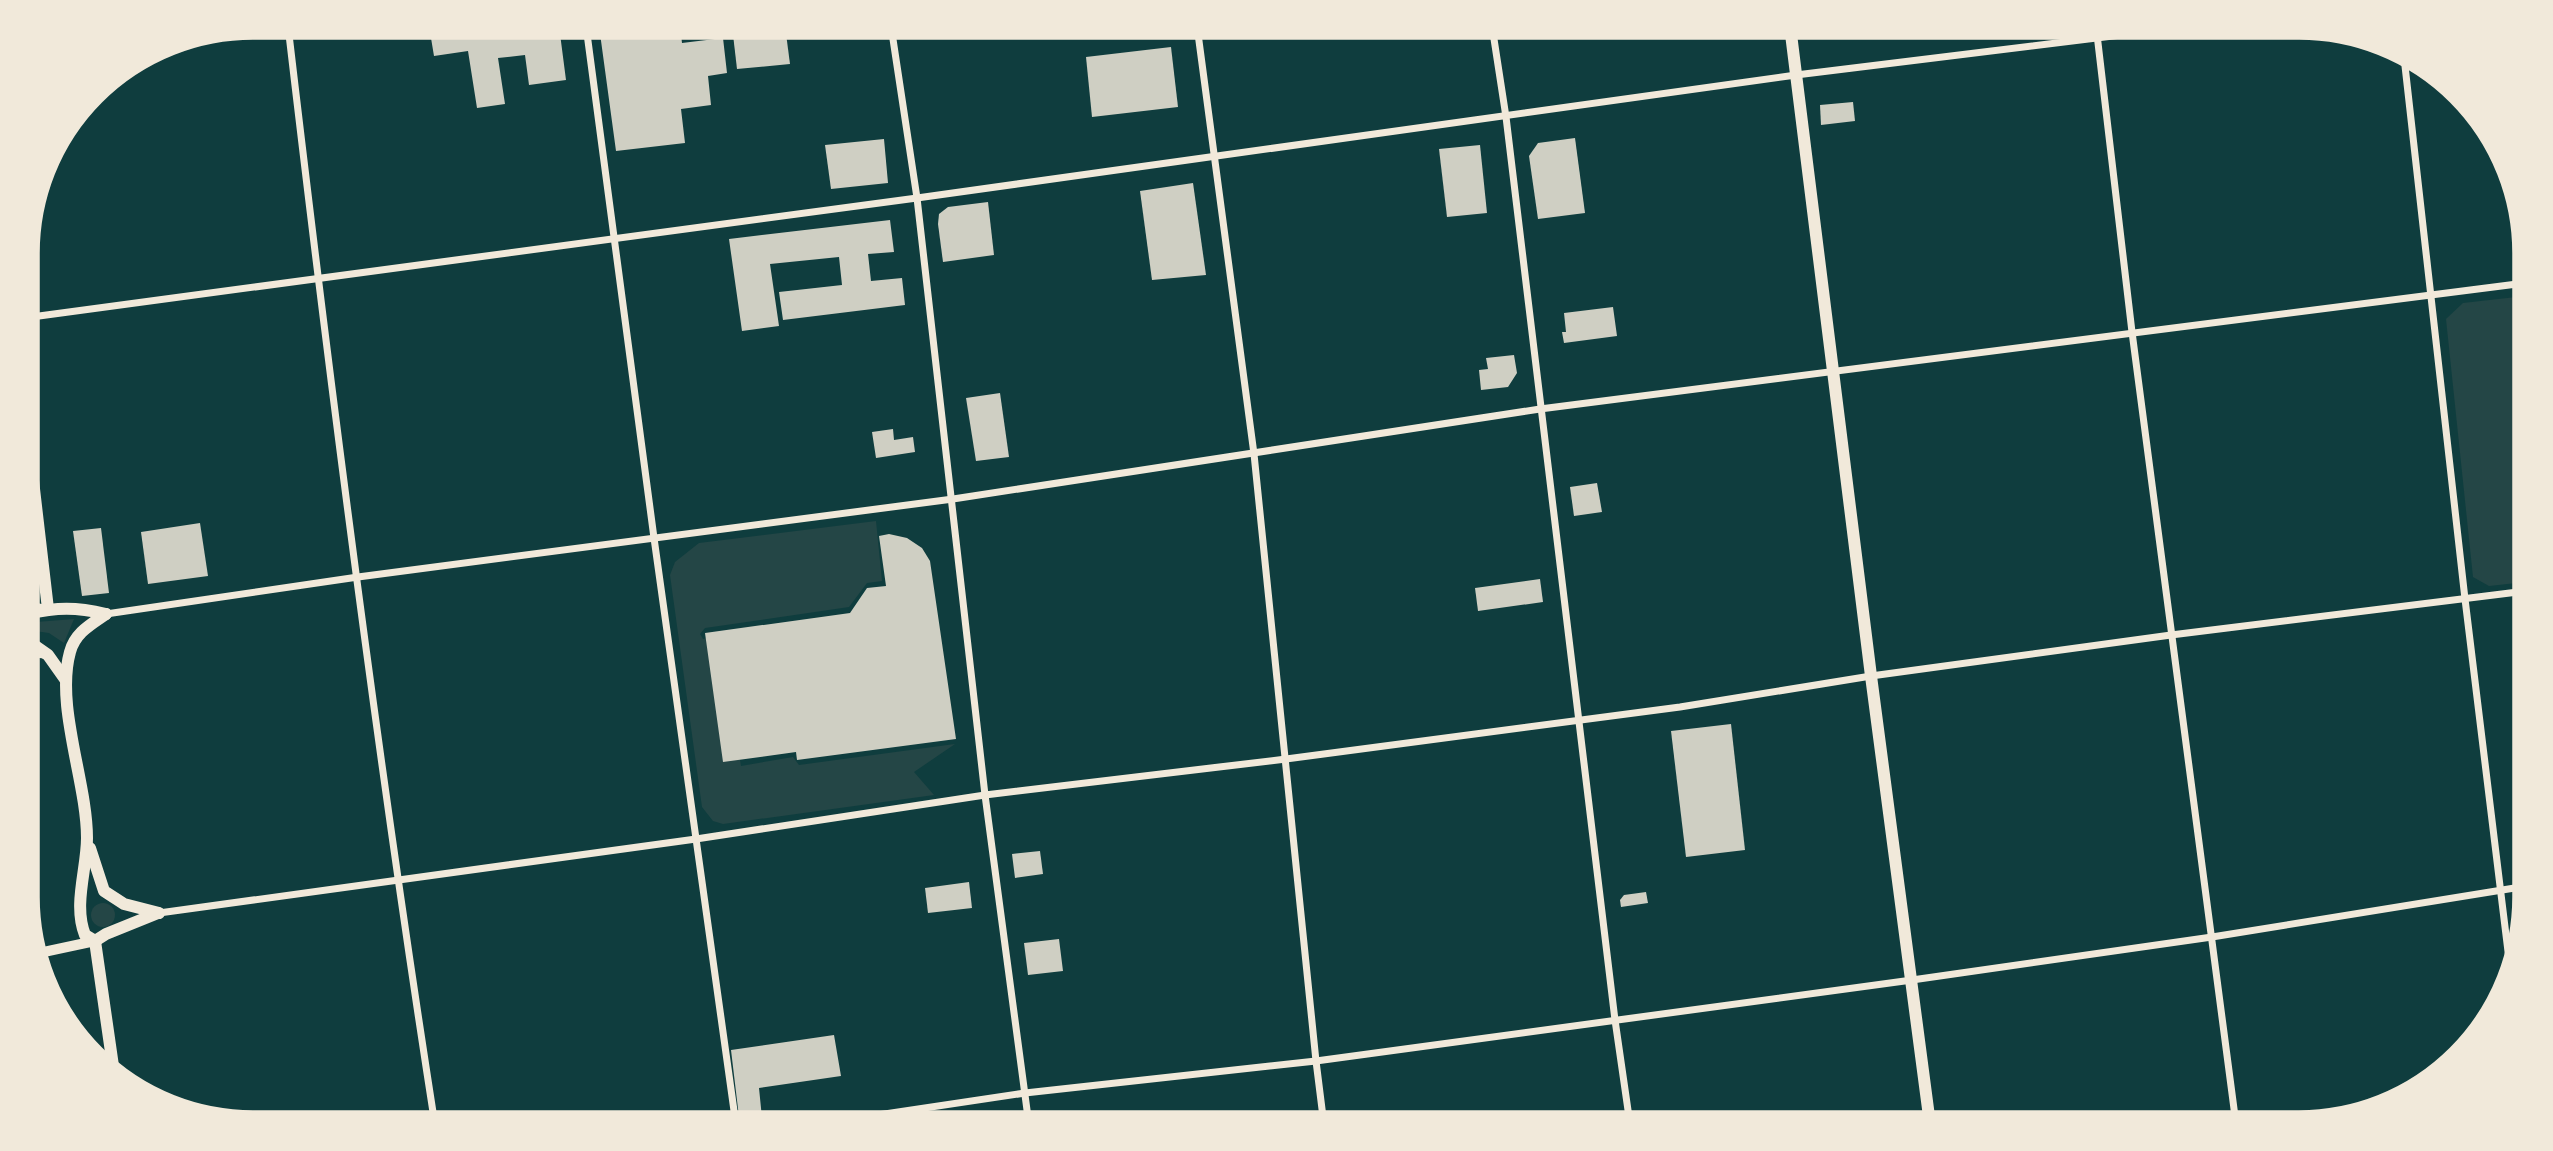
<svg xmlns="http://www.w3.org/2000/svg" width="2553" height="1151" font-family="Lato,sans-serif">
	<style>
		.green { fill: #244646 }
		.building { fill: #cfcfc3 }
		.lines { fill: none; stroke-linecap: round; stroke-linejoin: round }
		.service { stroke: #f1e9da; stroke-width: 4.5 }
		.minor { stroke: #f1e9da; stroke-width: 7 }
		.tertiary { stroke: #f1e9da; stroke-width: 10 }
		.secondary { stroke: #f1e9da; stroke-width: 12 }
		.rim { fill: none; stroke: #f1e9da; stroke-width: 3.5 }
	</style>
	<rect width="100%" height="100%" fill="#0f3d3e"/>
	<g class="green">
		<path d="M2525,296L2526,582L2489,586L2473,577L2446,319L2463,303Z"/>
		<path d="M876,521L882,581L867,583L849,607L705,628L700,634L703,639L721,635L741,766L793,757L799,765L955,744L914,772L934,795L723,824L713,821L702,807L670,575L675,562L699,543Z"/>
		<path d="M74,619L64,643L49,633L28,630L36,622Z"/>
		<circle cx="103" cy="915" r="12"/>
	</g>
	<g class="building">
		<path d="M429,26H493L495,38L537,33V26H559L566,80L529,85L525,55L498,58L505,104L477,108L468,51L434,56Z"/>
		<path d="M599,26H680L682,43L723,38L727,73L708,76L711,105L681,109L685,143L616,151Z"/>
		<path d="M732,26H785L790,64L737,69Z"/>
		<path d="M1171,47L1178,107L1092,117L1086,57Z"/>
		<path d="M1853,102L1855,121L1821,125L1820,105Z"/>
		<path d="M1575,138L1585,213L1538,219L1529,156L1538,143Z"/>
		<path d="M884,139L888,183L831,189L825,145Z"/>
		<path d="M1480,145L1487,213L1447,217L1439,149Z"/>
		<path d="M1193,183L1206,275L1152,280L1140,191Z"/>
		<path d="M988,202L994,255L943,262L938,224L939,214L948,207Z"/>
		<path d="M890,220L894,252L868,254L871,281L902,278L905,305L783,320L779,292L842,285L839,257L770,264L779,326L742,331L729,239Z"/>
		<path d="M1613,307L1617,336L1564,343L1562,332H1566L1564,313Z"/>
		<path d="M1514,355L1517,373L1508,387L1481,390L1479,370L1488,369L1486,358Z"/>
		<path d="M1000,393L1009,457L976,461L966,398Z"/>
		<path d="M893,429L894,440L913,437L915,452L876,458L872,432Z"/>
		<path d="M1597,483L1602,512L1574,516L1570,487Z"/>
		<path d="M200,523L208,576L148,584L141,532Z"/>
		<path d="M101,528L109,593L82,596L73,531Z"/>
		<path d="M889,534L907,538L922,548L930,561L956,739L797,760L796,752L723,762L705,633L850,613L867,588L886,586L879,536Z"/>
		<path d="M1540,579L1543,602L1478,611L1475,588Z"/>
		<path d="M1731,724L1745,850L1686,857L1671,731Z"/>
		<path d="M1040,851L1043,874L1015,878L1012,854Z"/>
		<path d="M969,882L972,908L928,913L925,888Z"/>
		<path d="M1646,892L1648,903L1621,907L1620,900L1624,895Z"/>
		<path d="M1059,939L1063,971L1028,975L1024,943Z"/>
		<path d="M834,1035L841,1076L759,1088L762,1118L748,1123L739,1117L731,1050Z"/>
	</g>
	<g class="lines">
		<path class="service" d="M2041,1124L2065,1121L2066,1124"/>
		<g class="minor">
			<path d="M288,26C331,393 378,760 435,1125"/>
			<path d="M586,26L654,538L736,1125"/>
			<path d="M891,26L917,198L985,795L1029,1125"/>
			<path d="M1197,26L1254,454L1316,1061L1324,1125"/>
			<path d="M1492,26L1506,117L1615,1020L1630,1124"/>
			<path d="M2096,26L2132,332L2236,1124"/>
			<path d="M2404,57L2465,599L2511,976"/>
			<path d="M27,315L39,316L917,198L1796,75L2194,26"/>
			<path d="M28,605L44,608"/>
			<path d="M106,614L358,577L953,499L1540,409L2525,283"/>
			<path d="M28,653L44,655"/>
			<path d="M159,913L696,839L985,795L1286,759L1680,707L1871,676L2171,635L2526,591"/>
			<path d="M811,1125L1025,1093L1316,1061L1912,980L2212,937L2527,886"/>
		</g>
		<path class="tertiary" d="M39,953L95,941"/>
		<g class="secondary">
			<path d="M1790,26L1871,676L1930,1124"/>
			<path d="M27,429L48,609"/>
			<path d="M28,614C57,607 76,607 106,614"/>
			<path d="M106,614C90,625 75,633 70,652C55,706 87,782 87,838C87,869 73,905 85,935L95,941L113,1066"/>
			<path d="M28,641L48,655L65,679"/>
			<path d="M90,848L104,891L124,904L159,913"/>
			<path d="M95,941L106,934L158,913"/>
		</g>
	</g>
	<path d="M0 0H2553V1151H0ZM253 38H2299A215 215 0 0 1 2514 253V897A215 215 0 0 1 2299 1112H253A215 215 0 0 1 38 897V253A215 215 0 0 1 253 38Z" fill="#f1e9da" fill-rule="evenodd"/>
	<path class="rim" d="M253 38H2299A215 215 0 0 1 2514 253V897A215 215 0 0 1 2299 1112H253A215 215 0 0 1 38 897V253A215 215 0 0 1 253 38Z"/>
</svg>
